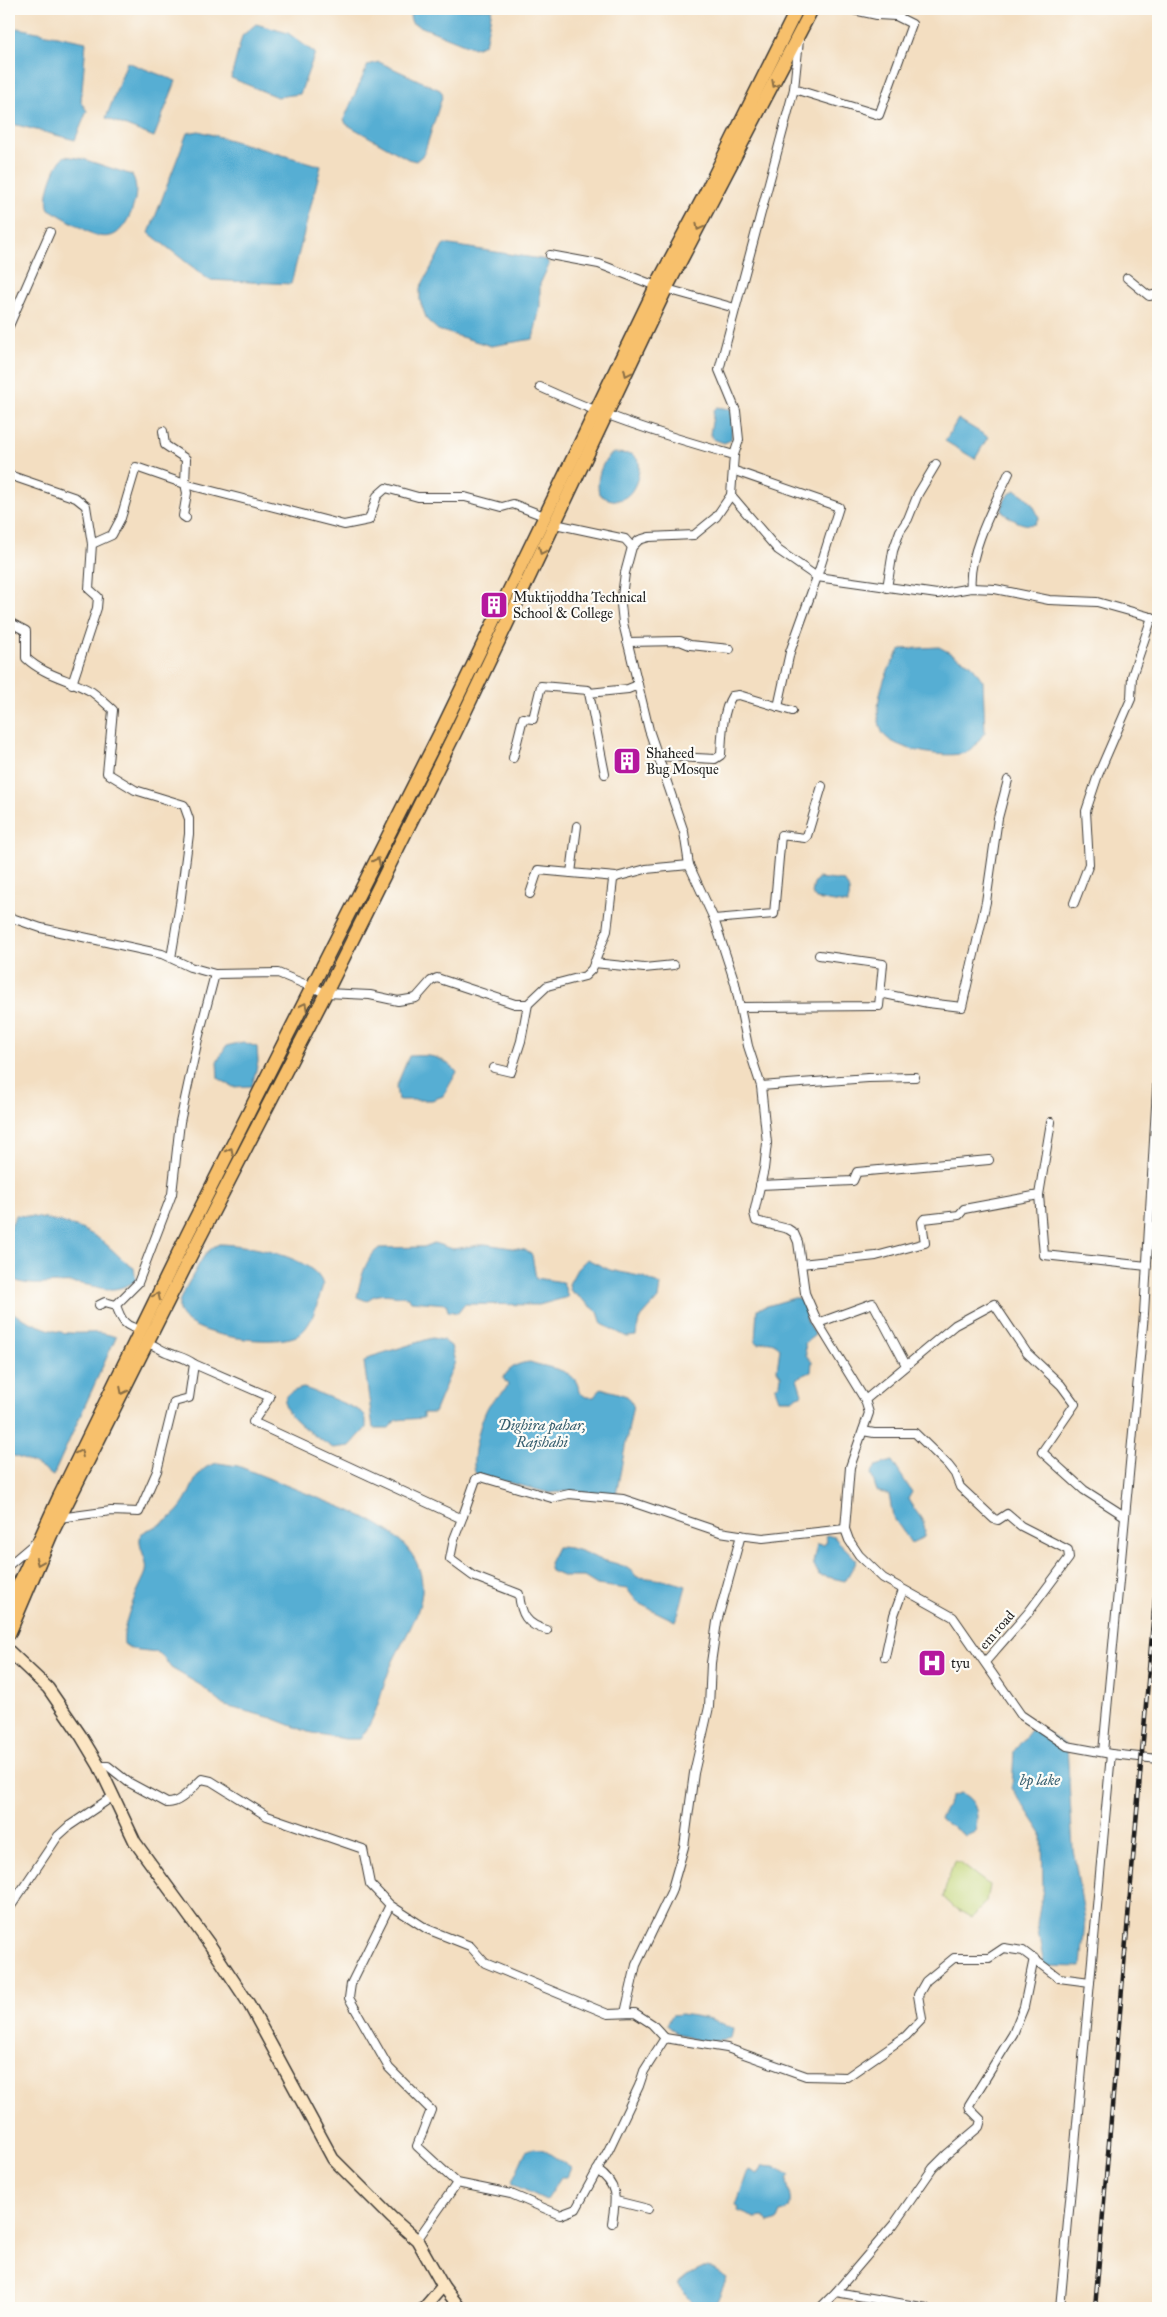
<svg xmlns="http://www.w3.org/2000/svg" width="1167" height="2317" font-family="'IM FELL Great Primer',serif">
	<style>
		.green { fill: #c1d578; stroke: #6e784a }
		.water { fill: #56aed3; stroke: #396578 }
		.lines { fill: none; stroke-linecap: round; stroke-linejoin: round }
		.street-casing { stroke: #3c3935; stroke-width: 10 }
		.secondary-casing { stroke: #3c3935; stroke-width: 14 }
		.primary-casing { stroke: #3c3935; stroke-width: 15 }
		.street { stroke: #fff; stroke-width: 8 }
		.secondary { stroke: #fce6c4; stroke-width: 11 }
		.primary { stroke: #f7c06c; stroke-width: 12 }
		.rail-casing { stroke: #1c1c1c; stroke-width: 4.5 }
		.rail { stroke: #fdfcf7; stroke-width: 2.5; stroke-dasharray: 8; stroke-linecap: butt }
		.oneway { stroke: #8a6e44 }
		.labels { text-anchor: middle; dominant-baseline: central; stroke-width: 4.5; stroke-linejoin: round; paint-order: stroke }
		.poi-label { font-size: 14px; fill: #1c1c1c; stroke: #fdfcf7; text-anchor: start }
		.street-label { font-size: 14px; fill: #1c1c1c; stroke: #fdfcf7 }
		.water-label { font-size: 15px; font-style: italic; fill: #365e6e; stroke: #fdfcf7 }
	</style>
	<rect width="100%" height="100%" fill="#fdfcf7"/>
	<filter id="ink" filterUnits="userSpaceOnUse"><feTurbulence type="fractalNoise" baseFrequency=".02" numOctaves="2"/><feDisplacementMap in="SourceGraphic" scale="10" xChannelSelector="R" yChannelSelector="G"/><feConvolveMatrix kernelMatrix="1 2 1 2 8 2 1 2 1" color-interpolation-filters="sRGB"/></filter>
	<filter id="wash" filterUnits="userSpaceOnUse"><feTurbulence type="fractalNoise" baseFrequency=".0096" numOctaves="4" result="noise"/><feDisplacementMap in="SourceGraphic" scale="20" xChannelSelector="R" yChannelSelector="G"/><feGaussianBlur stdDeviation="1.12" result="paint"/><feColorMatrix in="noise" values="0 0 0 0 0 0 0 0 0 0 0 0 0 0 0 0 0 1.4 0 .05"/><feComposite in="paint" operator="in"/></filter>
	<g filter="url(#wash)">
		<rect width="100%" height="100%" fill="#f3dec1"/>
		<path class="green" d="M954,1861L960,1863L989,1885L986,1901L972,1918L955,1908L943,1897Z"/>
		<g class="water">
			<path d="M413,9H492L485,44L474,48L412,23L410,17Z"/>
			<path d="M256,24L288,33L315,53L300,94L277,97L231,78L242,36Z"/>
			<path d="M18,28L86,42L81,102L87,111L75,140L13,124C7,94 5,60 11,30Z"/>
			<path d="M127,62L176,81L154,137L106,118Z"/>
			<path d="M379,62L440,90L443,94L424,154L416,161L408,159L346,124L344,119L368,65Z"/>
			<path d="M199,131L321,166L291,284L209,280L149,233L187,133Z"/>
			<path d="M65,156L83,159L132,175C142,190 131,222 117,233C110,238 102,237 94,235L49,209C43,198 55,163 65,156Z"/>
			<path d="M444,244L547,260L549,265L540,284V307L533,339L491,346L438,330L427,320L420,301V288Z"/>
			<path d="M717,407L730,409L733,412L731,440L724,443L713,439L710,434L714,410Z"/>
			<path d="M958,419L988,437L975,459L945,441Z"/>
			<path d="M613,453L632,454L639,461C641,485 625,513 599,494C596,479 600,463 613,453Z"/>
			<path d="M1015,490C1029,497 1033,504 1039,517L1035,524C1022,527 1012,519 1002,512C1002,501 1007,495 1015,490Z"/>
			<path d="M939,647L971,664L983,681L985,732C981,737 976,745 971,750C956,762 890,750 882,732C871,705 885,671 901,649Z"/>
			<path d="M818,878L844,881C850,889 851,895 847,904L816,899L812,894L814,883Z"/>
			<path d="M243,1042L257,1047L258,1062L252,1086L233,1087L218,1078L217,1062L226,1046Z"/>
			<path d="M409,1056C432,1055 440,1055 457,1072L443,1096L432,1100H398L396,1087Z"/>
			<path d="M16,1215C46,1218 84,1224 107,1245C116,1253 123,1261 134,1268L136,1281C107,1297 102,1285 73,1283C51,1281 29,1290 9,1277V1229Z"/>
			<path d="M434,1243L453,1249L485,1244L525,1250L532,1255L536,1278L563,1282L568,1297L539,1305L465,1304L458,1313L448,1311L446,1304L411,1301L408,1297C395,1296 377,1290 367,1301L357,1297C360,1281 365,1258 379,1248L424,1247Z"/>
			<path d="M219,1244C245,1244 317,1257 323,1285C318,1300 314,1322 301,1333C284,1349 184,1337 179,1310C177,1299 188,1285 193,1275C200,1263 205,1250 219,1244Z"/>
			<path d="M587,1259L610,1270L644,1277L660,1285L658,1299L639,1320L636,1336L627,1337L602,1324L598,1312L570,1290L569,1284L577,1269Z"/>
			<path d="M794,1298H799C806,1304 804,1312 807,1320C810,1326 813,1329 815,1335L805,1343L806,1355L812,1362L811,1372L797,1378L802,1394L793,1399H779L775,1388L780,1384L781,1376L777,1370L780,1348C773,1341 767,1340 759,1344L755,1341L757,1309Z"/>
			<path d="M9,1311C28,1321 49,1333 71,1333C91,1334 96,1330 116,1337L53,1476L35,1464L9,1454Z"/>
			<path d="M432,1338L443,1340L451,1346L455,1362L434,1413H423V1418L396,1420L389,1428H373L364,1362L370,1357Z"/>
			<path d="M530,1362C549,1369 578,1368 579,1392L586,1397H594L601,1388L627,1396L633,1405L616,1495L568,1491L550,1493L476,1474C469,1462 481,1417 489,1405C494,1397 503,1395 508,1385L503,1378C510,1367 518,1363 530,1362Z"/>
			<path d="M303,1388C310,1389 359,1409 363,1413C367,1417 366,1423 366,1428L350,1446L333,1448C317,1437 254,1400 303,1388Z"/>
			<path d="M892,1461L912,1492L908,1499C915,1513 928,1520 924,1537L911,1543L893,1517L889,1495L877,1491L871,1474L876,1466Z"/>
			<path d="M218,1463L238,1466C263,1476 288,1486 313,1496C354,1512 426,1535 422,1592C420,1615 404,1639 394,1659C381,1686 379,1716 360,1739H345L308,1732L272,1718L225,1706L200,1685L171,1668L162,1656L157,1652L131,1649L124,1644C122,1628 131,1605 138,1590C140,1585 144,1578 146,1572C149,1558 136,1548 141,1534C146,1530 150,1529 155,1527C164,1523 174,1516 180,1508C195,1490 192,1468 218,1463Z"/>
			<path d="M827,1535L834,1537L857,1560L845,1581L819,1575L813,1563L817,1544L824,1545L827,1541L825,1536Z"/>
			<path d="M557,1547C570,1547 580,1550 592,1556C608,1564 625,1561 637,1577C653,1578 672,1581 686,1586L677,1618L675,1621L638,1603L627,1589L597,1585L584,1577H565L551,1571L549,1563Z"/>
			<path d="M1035,1725L1067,1746L1073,1849L1085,1920L1081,1967L1044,1966L1037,1924L1043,1889L1042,1834L1012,1788L1014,1751Z"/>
			<path d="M961,1793C978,1801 979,1816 975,1832L966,1836L940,1819L952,1796Z"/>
			<path d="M682,2014L711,2019L733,2028L731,2039C708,2044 684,2041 667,2025L672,2015Z"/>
			<path d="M534,2148L544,2150L571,2168L567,2177H561L546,2200L512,2184L513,2179L526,2151Z"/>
			<path d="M763,2165L774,2166L790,2175L787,2179C787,2189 798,2211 780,2213L777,2220L769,2223L764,2217L755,2218L738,2211L739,2207L736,2205L747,2173L749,2170L758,2174Z"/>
			<path d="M708,2266L727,2278L714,2308L695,2305L677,2284L687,2276Z"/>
		</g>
	</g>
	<g filter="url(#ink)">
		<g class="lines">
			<defs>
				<g id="street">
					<path d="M849,9L877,15L896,16L894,9"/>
					<path d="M799,40L794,89L719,370L736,411L739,440L734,455L731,495L778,550L817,577L937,594L971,588L995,589L1049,600L1097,602L1158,619"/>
					<path d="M794,89L879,115L912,24L896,16"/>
					<path d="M550,255L599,264L656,286L735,308"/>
					<path d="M1127,278L1149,296L1158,294"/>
					<path d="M9,326L50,232"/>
					<path d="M540,387C603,416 668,437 734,455"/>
					<path d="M163,431L165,445L186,459L185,484L344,525L369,520L377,496L386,488L418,497H465L502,507L513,504L544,516"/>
					<path d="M735,471L839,507L817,577L790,652L778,707"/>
					<path d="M9,475L76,498L86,506L92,544L89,589L98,597L97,608L72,684"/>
					<path d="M731,495L716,517L694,535L649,537L639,540L632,547L625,573L621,604L623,623L649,730L684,832L689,865L714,919L735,983L748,1046L761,1086L767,1143L764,1169L754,1213L756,1221L788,1229L794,1233L798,1242L805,1293L818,1323L865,1400L869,1413L850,1467L845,1529L849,1540L859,1555L883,1578L953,1617L1021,1715L1067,1746L1111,1754L1158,1759"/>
					<path d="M555,524L625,539L632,547"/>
					<path d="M92,544L112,535L121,518L136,467L185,484L187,493L183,516L186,518"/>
					<path d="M887,588L893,551L900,531L908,519L918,494L936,464"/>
					<path d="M971,588C967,555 995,503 1009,473"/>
					<path d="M9,622L26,631V658C45,676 70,679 92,692C99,697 106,704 113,710L107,773L135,790L184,805L189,819V834L180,904L171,958"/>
					<path d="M627,642L680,641L690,645L730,649"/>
					<path d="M658,756L715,759L721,755C722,737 722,712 732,696L739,695L792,711"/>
					<path d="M513,758L523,718L533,719L541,686L588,690L589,693"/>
					<path d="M605,774L589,693L628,689L638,685"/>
					<path d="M577,826L571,873L616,877"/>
					<path d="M530,894L538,870L571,873"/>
					<path d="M1074,903L1089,864L1086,811L1098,775L1131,699L1132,676L1152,617"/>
					<path d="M9,917L41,928L162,954L190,967L215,974L278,973L326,993L370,995L398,1001L416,998L431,981L437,978L515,1004H528L547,986L585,976L592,969L607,931L613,880L616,877L646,869L689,865"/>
					<path d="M714,919L774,914L781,835L805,838L807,836L822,786"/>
					<path d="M594,963L644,968L674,965"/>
					<path d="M880,993L928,1003L962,1007L986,902L998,818L1008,780"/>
					<path d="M740,1007L879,1006L883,964L819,955"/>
					<path d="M494,1068L511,1072L521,1041L528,1004"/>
					<path d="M761,1086L868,1078L915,1077"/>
					<path d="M760,1185L853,1181L857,1172L989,1160"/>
					<path d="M1039,1195L1044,1255L1147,1266"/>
					<path d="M801,1264L876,1256L925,1243L922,1222L924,1219L959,1215L964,1209L1039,1195L1051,1122"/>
					<path d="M99,1305L105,1302L116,1305"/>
					<path d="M818,1323L873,1303L906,1365"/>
					<path d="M142,1329C125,1328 121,1320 116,1305L138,1283L172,1194L180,1122L198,1039L215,974"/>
					<path d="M194,1364L270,1397L253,1422L458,1517L463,1516L476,1479L481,1477L552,1498L569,1494L623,1499L720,1532L746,1536L763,1538L845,1529"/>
					<path d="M865,1400L955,1325L994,1304L1027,1353L1061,1385L1075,1404L1042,1452L1084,1490L1123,1515"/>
					<path d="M863,1431L874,1433H915L948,1465L955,1474L960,1487L994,1519L998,1520L1007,1514L1021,1526L1068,1550L1069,1558L1028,1613L985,1662"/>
					<path d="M463,1516L454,1539L450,1559L473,1576L519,1594C521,1614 526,1625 547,1630"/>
					<path d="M59,1518L111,1511L139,1512L157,1471L174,1402L189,1398L194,1364C185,1357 179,1357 169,1353C161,1351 156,1345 147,1343"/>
					<path d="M9,1565L36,1542"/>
					<path d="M885,1657L894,1615L903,1590"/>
					<path d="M1103,1752L1144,1314L1158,1071"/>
					<path d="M99,1766H108L128,1782L167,1803C180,1804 192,1788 202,1779L211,1781L267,1816L363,1849L370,1884L390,1905"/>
					<path d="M9,1909L58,1836L69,1826L112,1797"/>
					<path d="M625,2013L636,1965L671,1892L684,1847L694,1773L709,1707L711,1663L717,1622L741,1535"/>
					<path d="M597,2170C619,2185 616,2199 612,2223"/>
					<path d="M457,2183L417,2146L431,2110L389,2068L349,1998L351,1984L390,1905L427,1929L470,1946L485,1963L608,2014L635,2013L652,2024L665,2038"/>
					<path d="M616,2201L648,2209"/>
					<path d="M417,2240L457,2183L511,2194L560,2215L576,2209L609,2149L639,2086L644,2071L665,2038L727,2048L806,2076L847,2077L906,2036L922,2019L918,1995L926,1981L954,1958H989L1004,1948L1023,1951L1059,1978L1090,1982"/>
					<path d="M836,2292L894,2224L933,2168L947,2154L979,2127L981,2120L970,2109L969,2105L1013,2034L1024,2007L1034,1958"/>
					<path d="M820,2308L836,2292L927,2308"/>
					<path d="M1060,2308L1111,1754"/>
				</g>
				<g id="secondary">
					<path d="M9,1651L48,1688L81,1736L99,1766L135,1842L210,1945L249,2004L333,2159L392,2218L417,2240L443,2286L460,2308"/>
					<path d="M424,2308L443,2286"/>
				</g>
				<g id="primary">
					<path d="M9,1606L59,1497L188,1233L444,725L656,286L705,194L797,9"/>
					<path d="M9,1634L51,1535L199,1239L326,993L456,731L666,289L812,9"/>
				</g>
			</defs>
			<use href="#street" class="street-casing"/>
			<use href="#secondary" class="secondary-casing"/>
			<use href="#primary" class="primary-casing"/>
			<use href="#street" class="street"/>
			<use href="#secondary" class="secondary"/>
			<use href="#primary" class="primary"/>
			<defs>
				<path id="rail" d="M1095,2308L1158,1563"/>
			</defs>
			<use href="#rail" class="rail-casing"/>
			<use href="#rail" class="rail"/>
		</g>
		<defs><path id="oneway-chevron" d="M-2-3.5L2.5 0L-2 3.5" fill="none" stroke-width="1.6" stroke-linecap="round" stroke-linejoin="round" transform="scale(1.25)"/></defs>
		<g class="oneway">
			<use href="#oneway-chevron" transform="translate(775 84) rotate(118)"/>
			<use href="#oneway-chevron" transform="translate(699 227) rotate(118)"/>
			<use href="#oneway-chevron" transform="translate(627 373) rotate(115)"/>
			<use href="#oneway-chevron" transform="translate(542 551) rotate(116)"/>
			<use href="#oneway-chevron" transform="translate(377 861) rotate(-63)"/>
			<use href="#oneway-chevron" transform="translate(304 1006) rotate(-63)"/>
			<use href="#oneway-chevron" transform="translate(230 1151) rotate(-63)"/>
			<use href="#oneway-chevron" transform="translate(157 1296) rotate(-64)"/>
			<use href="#oneway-chevron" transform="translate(123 1391) rotate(117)"/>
			<use href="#oneway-chevron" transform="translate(80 1453) rotate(-64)"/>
			<use href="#oneway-chevron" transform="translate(39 1562) rotate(113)"/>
		</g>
	</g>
	<defs>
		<symbol id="building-square" viewBox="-11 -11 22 22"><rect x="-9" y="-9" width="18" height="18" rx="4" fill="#b5179e" stroke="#fdfcf7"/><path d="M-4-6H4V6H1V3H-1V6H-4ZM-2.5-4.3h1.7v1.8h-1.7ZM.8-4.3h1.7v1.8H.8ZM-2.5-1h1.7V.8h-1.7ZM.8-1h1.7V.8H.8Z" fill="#fff"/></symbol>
		<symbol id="hospital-square" viewBox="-11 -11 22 22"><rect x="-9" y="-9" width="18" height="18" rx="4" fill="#b5179e" stroke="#fdfcf7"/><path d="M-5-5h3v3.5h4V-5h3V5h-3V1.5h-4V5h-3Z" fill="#fff"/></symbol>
	</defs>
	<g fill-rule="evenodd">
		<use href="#building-square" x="478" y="589" width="32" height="32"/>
		<use href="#building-square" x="611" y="745" width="32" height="32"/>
		<use href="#hospital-square" x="916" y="1647" width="32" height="32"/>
	</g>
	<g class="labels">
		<g class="poi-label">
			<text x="513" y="597">Muktijoddha Technical<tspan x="513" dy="16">School &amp; College</tspan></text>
			<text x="646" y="753">Shaheed<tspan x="646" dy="16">Bug Mosque</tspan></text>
			<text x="951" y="1663">tyu</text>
		</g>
		<g class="street-label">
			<text transform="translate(997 1630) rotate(-49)">em road</text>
		</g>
		<g class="water-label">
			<text x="542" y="1425">Dighira pahar,<tspan x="542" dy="17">Rajshahi</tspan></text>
			<text x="1040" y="1780">bp lake</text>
		</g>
	</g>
	<rect width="1167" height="2317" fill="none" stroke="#fdfcf7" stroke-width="30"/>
</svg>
